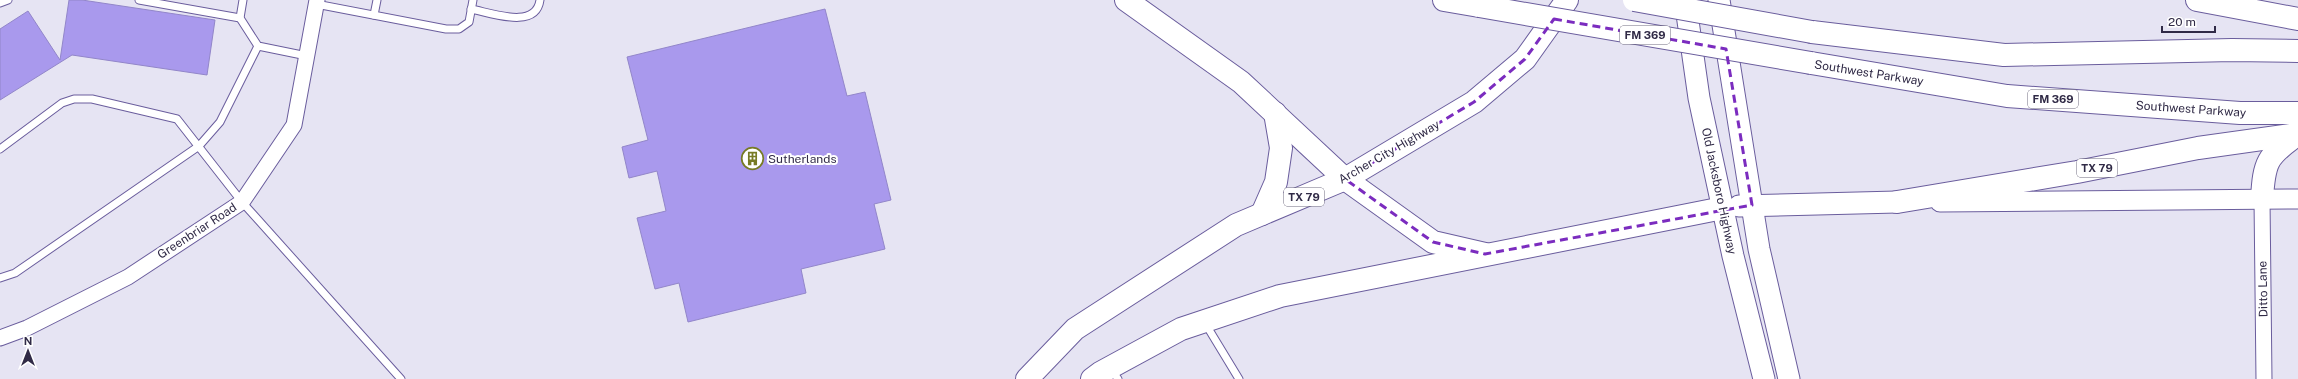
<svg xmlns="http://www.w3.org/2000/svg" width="2298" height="379" font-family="'Public Sans',sans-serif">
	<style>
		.building { fill: #a999ed; stroke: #9286c9 }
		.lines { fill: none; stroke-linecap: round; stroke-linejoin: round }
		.service-casing { stroke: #6a5d9d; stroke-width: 9 }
		.minor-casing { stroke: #6a5d9d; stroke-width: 17 }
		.tertiary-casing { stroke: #6a5d9d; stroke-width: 21 }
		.secondary-casing { stroke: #6a5d9d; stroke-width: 23 }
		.primary-casing { stroke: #6a5d9d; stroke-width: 24 }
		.motorway-casing { stroke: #6a5d9d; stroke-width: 24 }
		.service { stroke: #fff; stroke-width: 7 }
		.minor { stroke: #fff; stroke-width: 15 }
		.tertiary { stroke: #fff; stroke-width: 19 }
		.secondary { stroke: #fff; stroke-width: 21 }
		.primary { stroke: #fff; stroke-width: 22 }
		.motorway { stroke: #fff; stroke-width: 22 }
		.motorway-bridge-casing { stroke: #6a5d9d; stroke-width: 24; stroke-linecap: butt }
		.motorway-bridge { stroke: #fff; stroke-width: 22 }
		.marked { fill: none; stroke: #7b2cbf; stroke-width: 3; stroke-dasharray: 8 5; stroke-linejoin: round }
		.labels { text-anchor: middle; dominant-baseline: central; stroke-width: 4; stroke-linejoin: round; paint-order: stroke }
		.shield { fill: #fff; stroke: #6e6a7e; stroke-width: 1 }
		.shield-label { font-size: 11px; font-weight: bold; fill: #302a46 }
		.street-label { font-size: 12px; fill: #302a46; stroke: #fff }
		.poi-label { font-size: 12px; fill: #302a46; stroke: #fff; text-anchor: start }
	</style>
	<rect width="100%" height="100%" fill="#e6e4f3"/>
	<g class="building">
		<path d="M69,0H82L215,20L207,75L72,55L0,100V29L28,11L60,60Z"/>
		<path d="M825,9L847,96L865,92L891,200L874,204L885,249L801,269L806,293L688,322L679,283L655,289L637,218L666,211L657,171L629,178L622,147L648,140L627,57Z"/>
	</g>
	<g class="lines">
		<defs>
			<g id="service">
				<path d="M139,0L240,18"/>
				<path d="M243,0L240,18L258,46L307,56"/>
				<path d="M0,3L8,0"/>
				<path d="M316,4L446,29H459L469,22L473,0"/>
				<path d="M471,9C492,13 536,30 540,0"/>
				<path d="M374,15L377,0"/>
				<path d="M0,149L62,103L74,99H92L177,119L242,202L401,379"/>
				<path d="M0,278L15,273L199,146L220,122L258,46"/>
				<path d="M1205,323L1239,379"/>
				<path d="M1111,369L1118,379"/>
			</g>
			<g id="minor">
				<path d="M2262,199L2264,379"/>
				<path d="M0,338L27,328L128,277L242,202L294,125L317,0"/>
			</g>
			<path id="tertiary" d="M1940,202L2298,199"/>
			<g id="secondary">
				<path d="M1685,0L1699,98L1733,256L1764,379"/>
				<path d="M1719,0L1759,249L1789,379"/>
				<path d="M1739,206L1897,202"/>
			</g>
			<g id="primary">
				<path d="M1027,379L1075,329L1236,225L1345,179L1474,102L1525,59L1567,0"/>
				<path d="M1092,379L1100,373L1181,329L1280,296L1723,208"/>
			</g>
			<g id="motorway">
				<path d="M1126,0L1241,82L1345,179L1433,242L1485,254"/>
				<path d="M1444,0L1479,6"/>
				<path d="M2197,0L2298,19"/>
				<path d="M1812,32L2004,55L2232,50L2298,51"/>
				<path d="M1811,63L2007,96L2240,113H2298"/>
				<path d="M2262,199C2264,162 2267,156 2297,135"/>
				<path d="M1897,202L2077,172L2198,148L2298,134"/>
				<path d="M1262,214L1276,182L1281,148L1275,113"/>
			</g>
		</defs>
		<use href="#service" class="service-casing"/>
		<use href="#minor" class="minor-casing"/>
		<use href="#tertiary" class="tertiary-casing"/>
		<use href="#secondary" class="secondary-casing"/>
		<use href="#primary" class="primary-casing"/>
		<use href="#motorway" class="motorway-casing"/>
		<use href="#service" class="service"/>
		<use href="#minor" class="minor"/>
		<use href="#tertiary" class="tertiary"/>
		<use href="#secondary" class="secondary"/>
		<use href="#primary" class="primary"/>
		<use href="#motorway" class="motorway"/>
		<defs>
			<g id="motorway-bridge">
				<path d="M1634,0L1812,32"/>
				<path d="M1479,6L1811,63"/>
			</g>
		</defs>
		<use href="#motorway-bridge" class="motorway-bridge-casing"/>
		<use href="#motorway-bridge" class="motorway-bridge"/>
	</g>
	<path class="marked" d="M1554,19L1726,49L1752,205L1485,254L1433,242L1345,179L1474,102L1525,59Z"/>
	<defs>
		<symbol id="building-ring" viewBox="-11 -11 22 22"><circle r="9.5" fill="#fff" stroke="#777b25" stroke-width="1.5"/><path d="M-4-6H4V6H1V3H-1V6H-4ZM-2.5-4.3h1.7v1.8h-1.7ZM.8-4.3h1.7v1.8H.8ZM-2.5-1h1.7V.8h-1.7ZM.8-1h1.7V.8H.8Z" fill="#777b25"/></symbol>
	</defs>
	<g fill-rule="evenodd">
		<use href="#building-ring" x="740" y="146" width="25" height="25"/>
	</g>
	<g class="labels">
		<g class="shield">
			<rect x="1620" y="26" width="50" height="18" rx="3"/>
			<rect x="2028" y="90" width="50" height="18" rx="3"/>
			<rect x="2077" y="159" width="40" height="18" rx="3"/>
			<rect x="1284" y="188" width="40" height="18" rx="3"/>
		</g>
		<g class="shield-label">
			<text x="1645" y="35">FM 369</text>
			<text x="2053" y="99">FM 369</text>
			<text x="2097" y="168">TX 79</text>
			<text x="1304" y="197">TX 79</text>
		</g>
		<g class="street-label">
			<text transform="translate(1869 73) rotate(9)">Southwest Parkway</text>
			<text transform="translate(2191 109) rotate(4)">Southwest Parkway</text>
			<text transform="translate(1389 152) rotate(-30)">Archer City Highway</text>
			<text transform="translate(1719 191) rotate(78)">Old Jacksboro Highway</text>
			<text transform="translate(197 231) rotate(-33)">Greenbriar Road</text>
			<text transform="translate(2263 289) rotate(-91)">Ditto Lane</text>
		</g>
		<g class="poi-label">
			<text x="768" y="159">Sutherlands</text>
		</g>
	</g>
	<g transform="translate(28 351)" stroke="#ffffff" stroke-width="3" paint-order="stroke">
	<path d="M0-3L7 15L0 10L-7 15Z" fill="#302a46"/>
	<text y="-6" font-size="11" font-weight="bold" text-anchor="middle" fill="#302a46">N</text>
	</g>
	<path d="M2162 26v6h53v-6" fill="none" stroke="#302a46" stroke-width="2"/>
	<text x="2168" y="26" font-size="12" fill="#302a46" stroke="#ffffff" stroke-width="3" paint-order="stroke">20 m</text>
</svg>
